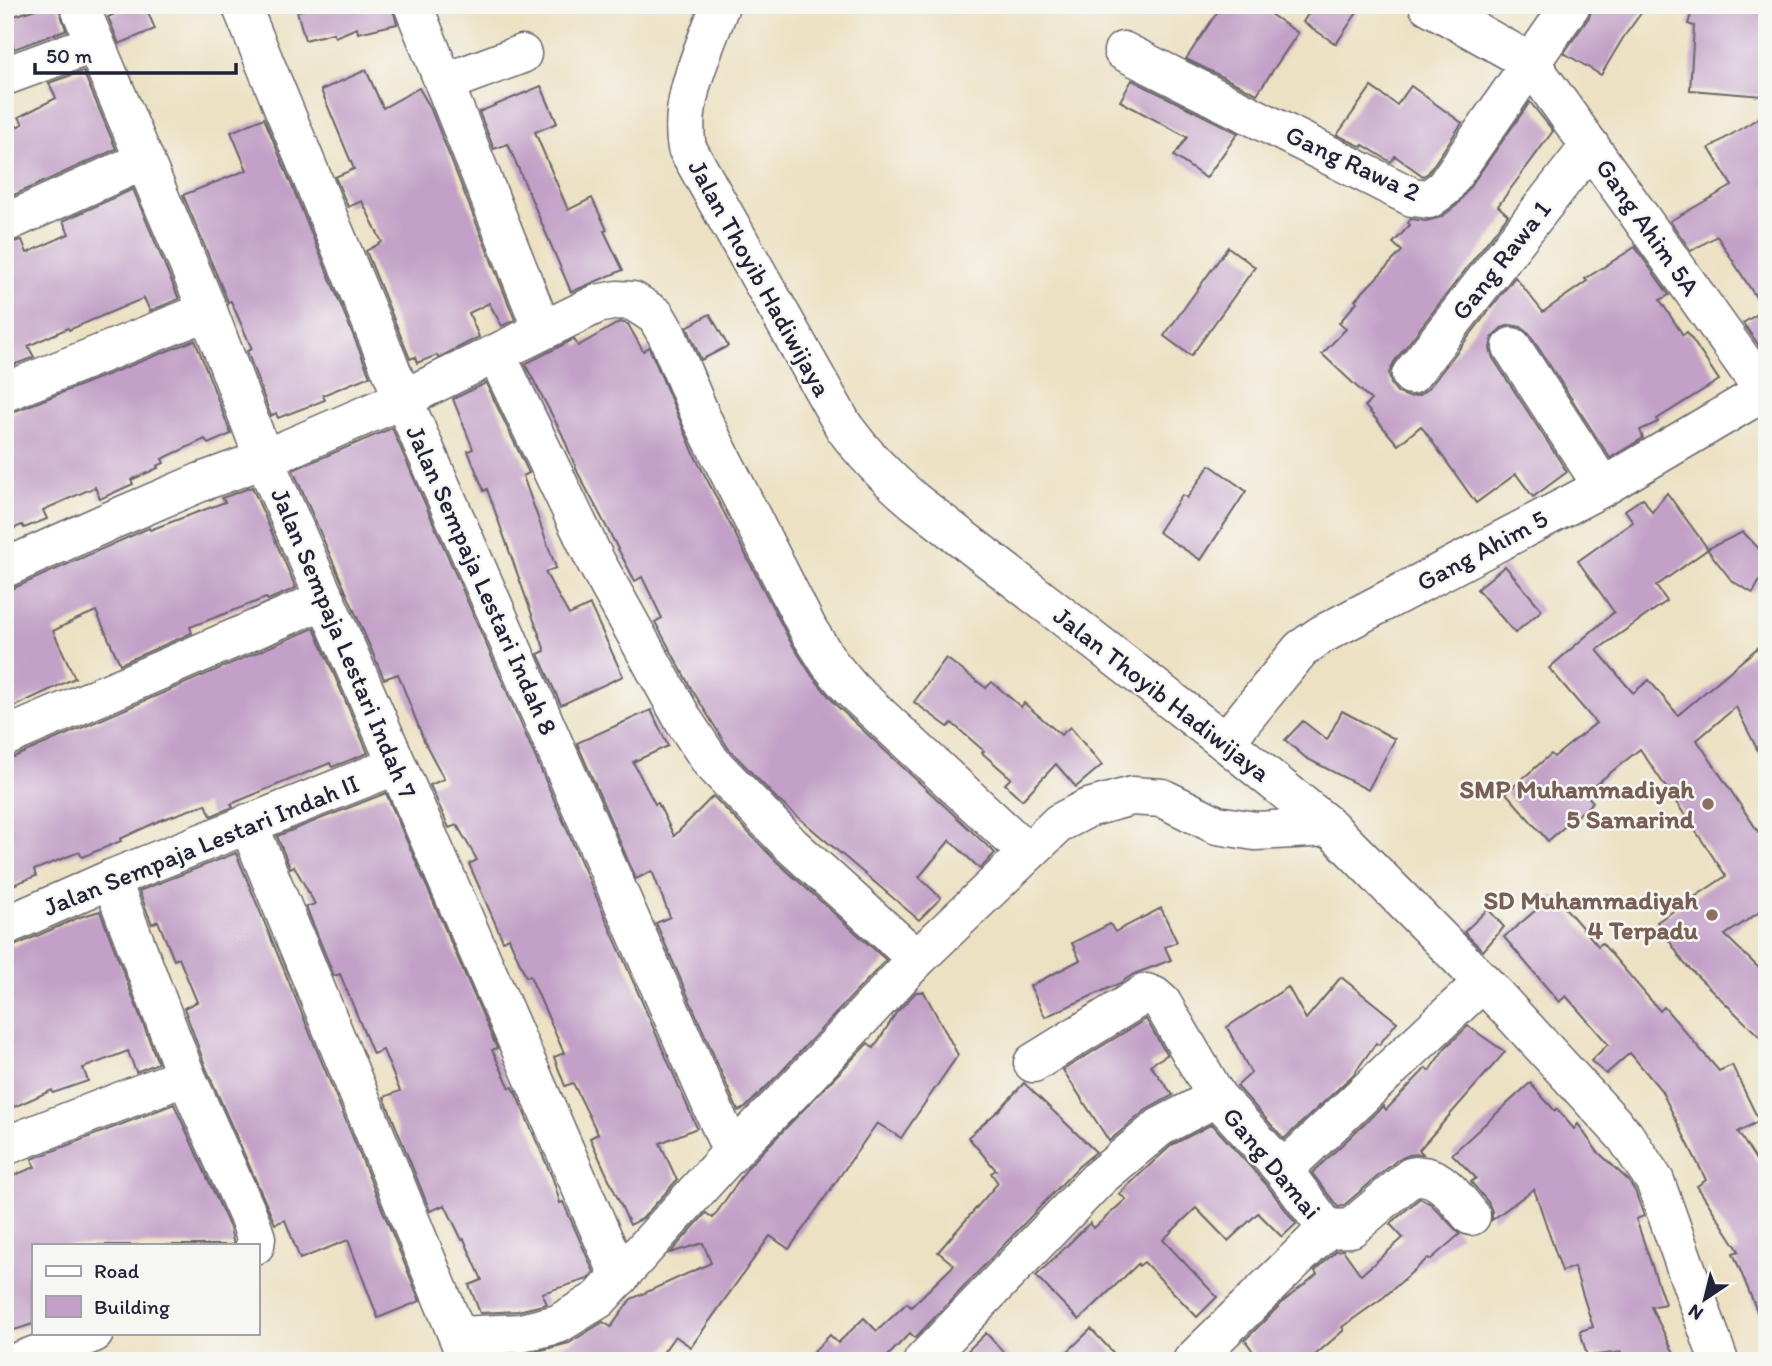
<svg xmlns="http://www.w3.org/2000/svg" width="1772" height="1366" font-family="Itim,sans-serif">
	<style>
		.building { fill: #c2a0c7 }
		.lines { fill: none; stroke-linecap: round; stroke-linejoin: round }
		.minor-casing { stroke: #69656b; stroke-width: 41 }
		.minor { stroke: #fff; stroke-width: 38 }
		.education-dot { fill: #8d6e63; stroke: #f6f6f2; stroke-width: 2.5 }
		.labels { text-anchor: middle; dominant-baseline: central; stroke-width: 5; stroke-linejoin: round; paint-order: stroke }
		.street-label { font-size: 26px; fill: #22223b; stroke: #f6f6f2 }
		.education-label { font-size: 26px; font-weight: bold; fill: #785e54; stroke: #f6f6f2; text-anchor: end }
	</style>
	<rect width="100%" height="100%" fill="#f6f6f2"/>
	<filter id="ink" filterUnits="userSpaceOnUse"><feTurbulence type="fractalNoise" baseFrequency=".0143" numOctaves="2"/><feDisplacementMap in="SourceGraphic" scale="14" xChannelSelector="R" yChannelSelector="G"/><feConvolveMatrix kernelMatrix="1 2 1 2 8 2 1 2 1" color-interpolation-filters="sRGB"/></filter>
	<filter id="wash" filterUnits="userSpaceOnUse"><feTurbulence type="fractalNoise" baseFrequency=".00686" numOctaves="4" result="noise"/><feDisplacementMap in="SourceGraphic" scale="28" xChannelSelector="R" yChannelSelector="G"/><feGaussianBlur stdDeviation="1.57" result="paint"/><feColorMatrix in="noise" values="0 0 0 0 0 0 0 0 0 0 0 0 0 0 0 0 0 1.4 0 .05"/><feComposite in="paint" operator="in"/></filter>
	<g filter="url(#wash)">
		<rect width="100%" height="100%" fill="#ece1c3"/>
		<g id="blocks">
			<g class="building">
				<path d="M48,5H58L66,30L14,49L5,19Z"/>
				<path d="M134,5H145L155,29L119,44L108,17Z"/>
				<path d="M322,5H344L346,9L365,5H392L397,24L358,33L357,28L335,37L333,33L305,40L297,11Z"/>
				<path d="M1222,5H1257L1298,33L1257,94L1186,59Z"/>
				<path d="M1314,5H1362L1336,44L1303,22Z"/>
				<path d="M1593,5H1647L1623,38L1601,75L1564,53L1589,17Z"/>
				<path d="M1694,5H1767L1763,96L1690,90L1694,26L1688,24Z"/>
				<path d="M366,70L383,108L419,88L430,107L515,320L502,326L489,303L469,313L479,337L438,358L437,355L417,363L415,357L410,359L366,251L382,242L362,201L348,207L335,177L354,169L321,90Z"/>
				<path d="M83,71L116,149L5,199V132L23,124L19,117L56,98L49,83Z"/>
				<path d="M1132,80L1238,133L1206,178L1174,156L1187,137L1120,101Z"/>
				<path d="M541,86L557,123L535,132L568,210L592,198L607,230L604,231L623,270L571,292L508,144L494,149L479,112Z"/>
				<path d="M1411,86L1462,123L1428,173L1423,176L1395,156L1391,162L1363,145L1362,147L1337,135L1371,87L1397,105Z"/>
				<path d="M1530,102L1553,131L1498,206L1508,215L1394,362L1389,373L1391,384L1398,393L1409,397L1420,395L1428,389L1515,277L1543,312L1587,281L1585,279L1635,247L1669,295L1660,300L1683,335L1687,332L1719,380L1657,419L1658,422L1640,430L1643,438L1610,458L1530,335L1521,327L1510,325L1501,328L1492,338L1490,349L1493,358L1567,472L1533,497L1516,474L1476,503L1421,426L1398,445L1365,406L1371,400L1322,354L1346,329L1339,323L1357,302L1355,300L1402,251L1393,243L1410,225L1408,223L1411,219L1426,221L1441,217L1457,205Z"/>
				<path d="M1767,113V357L1743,323L1764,310L1717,236L1691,251L1670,221L1732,186L1709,148Z"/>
				<path d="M264,118L370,376L323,395L325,400L278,418L276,413L271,416L247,351L252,349L231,301L228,302L183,195L247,170L231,132Z"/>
				<path d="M133,189L179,299L150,311L144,298L69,330L68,328L28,346L34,357L5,368V244L22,240L27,253L69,234L63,221Z"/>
				<path d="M1228,247L1255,267L1191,356L1164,336Z"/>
				<path d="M710,314L728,346L701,360L687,327Z"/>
				<path d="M620,322L628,324L643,351L649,347L695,456L790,641L812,676L836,705L995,853L980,869L950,840L919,877L941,898L919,920L779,801L728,748L691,688L655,622L662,618L642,577L635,581L578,473L562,434L525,364L574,339L578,346Z"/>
				<path d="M195,340L231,434L208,444L205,439L162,459L164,463L157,466L158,468L131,480L133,484L100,499L95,487L43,510L47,519L24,528L22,525L5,532V413L13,412Z"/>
				<path d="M486,383L529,473L523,476L556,568L545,572L569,615L590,605L623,676L561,705L538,654L545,651L487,489L484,491L468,451L473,449L453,399Z"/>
				<path d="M392,428L697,1128L660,1143L677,1180L642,1219L630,1225L590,1138L598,1134L573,1083L565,1086L554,1057L564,1053L530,976L526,977L509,938L503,941L469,864L477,860L457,825L449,828L430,785L444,779L425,743L398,674L384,679L293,470Z"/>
				<path d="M1210,465L1246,491L1201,560L1158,532L1182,495L1187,498Z"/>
				<path d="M252,487L296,588L268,600L266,598L190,627L192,633L120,664L96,611L75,620L53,631L75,678L13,707L5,691V589L14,588L149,528L150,530L225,502L222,498Z"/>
				<path d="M1667,493L1708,549L1656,586L1667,601L1597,650L1633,693L1649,680L1678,715L1767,640V769L1736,707L1697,740L1767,845V907L1725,935L1767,976V1044L1684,963L1657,922L1726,876L1640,749L1585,793L1593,802L1548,841L1506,793L1551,754L1554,757L1596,723L1549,668L1614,612L1578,561L1633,522L1625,510L1643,498L1652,512Z"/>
				<path d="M1743,532L1767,557V567L1753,593L1732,581L1707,549Z"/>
				<path d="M1505,566L1542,610L1515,633L1477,589Z"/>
				<path d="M314,628L368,753L332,767L330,763L231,804L233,807L211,816L206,804L161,820L120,839L121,841L82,857L79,852L34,870L36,876L5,888V758L14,757Z"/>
				<path d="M946,658L986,688L992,682L1021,707L1024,703L1061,735L1070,727L1102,765L1076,787L1056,764L1022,800L1005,784L1011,778L982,753L984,751L952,723L948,727L914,702Z"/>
				<path d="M651,710L668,746L633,762L655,804L658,803L674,836L713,796L776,861L886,960L779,1074L745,1108L738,1111L656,923L670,917L652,871L636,879L577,743Z"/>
				<path d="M1342,711L1395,739L1368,790L1306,758L1285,740L1303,721L1327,740Z"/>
				<path d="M386,793L497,1048L492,1050L510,1088L513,1087L553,1179L560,1203L563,1202L594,1272L588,1279L542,1293L547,1304L518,1311L480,1313L469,1285L482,1280L464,1239L462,1240L445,1205L430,1211L384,1097L400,1091L383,1050L373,1054L340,974L334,976L306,907L315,904L294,866L290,868L277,836Z"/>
				<path d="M236,853L420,1301L378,1318L348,1240L300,1259L285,1220L275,1224L206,1068L184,1008L197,1002L179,958L174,960L158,921L152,924L139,891Z"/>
				<path d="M1554,895L1598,946L1602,943L1660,1011L1664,1007L1719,1071L1732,1065L1759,1121L1738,1132L1767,1177V1335L1733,1253L1739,1251L1697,1186L1706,1180L1661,1090L1630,1053L1606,1074L1591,1061L1608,1044L1566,996L1559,1002L1504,937Z"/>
				<path d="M1161,908L1177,942L1165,947L1171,960L1134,974L1120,983L1045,1017L1030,986L1080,960L1072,943L1110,924L1115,932Z"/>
				<path d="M1488,909L1504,927L1483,951L1464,932Z"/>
				<path d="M100,911L158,1063L136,1072L128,1051L83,1068L88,1081L53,1093L52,1090L5,1111V947L14,946L80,917Z"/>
				<path d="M1341,977L1397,1022L1379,1045L1376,1043L1353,1075L1284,1139L1237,1086L1251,1073L1227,1027L1288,987L1306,1019Z"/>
				<path d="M916,992H924L958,1055L901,1138L877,1123L789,1249L770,1236L691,1347L675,1336L657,1361H528L534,1352L569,1343L603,1322L611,1327L631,1299L711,1263L703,1243L670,1253L706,1213L713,1218L748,1167L868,1043L874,1048L896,1013Z"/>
				<path d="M1146,1019L1167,1055L1150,1065L1173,1095L1146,1110L1109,1141L1063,1070Z"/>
				<path d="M1468,1026L1505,1052L1419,1150L1423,1154L1409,1155L1397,1160L1343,1206L1338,1207L1312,1173L1383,1106L1386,1110L1426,1068L1429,1071L1445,1048Z"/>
				<path d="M1024,1083L1096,1152L1079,1166L915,1338L910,1333L883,1361H805L830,1335L838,1343L864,1318L877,1331L907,1303L911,1307L954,1265L938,1252L998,1183L991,1173L996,1170L968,1137L999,1110Z"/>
				<path d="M1530,1083L1555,1111L1557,1109L1574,1129L1578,1124L1597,1151L1628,1180L1635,1191L1644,1216L1636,1219L1665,1304L1651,1307L1678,1361H1621V1352L1587,1356L1580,1331L1593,1327L1574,1267L1562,1271L1534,1189L1492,1220V1211L1488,1202L1471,1182L1476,1178L1452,1154Z"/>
				<path d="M174,1104L230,1228L234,1245H33V1324L5,1333V1179L35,1167L32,1159Z"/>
				<path d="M1212,1124L1266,1184L1296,1224L1282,1237L1258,1213L1228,1241L1196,1208L1163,1240L1217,1297L1197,1317L1144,1262L1139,1266L1138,1264L1079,1320L1036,1276L1090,1223L1094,1228L1126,1199L1119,1194L1153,1162L1172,1145Z"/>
				<path d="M1420,1198L1431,1204L1460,1234L1430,1260L1428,1258L1384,1297L1342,1327L1344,1330L1308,1361H1260L1245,1340L1284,1301L1317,1274L1315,1271L1336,1251L1343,1250L1361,1275L1403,1238L1390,1224Z"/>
				<path d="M1091,1329L1121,1361H1058Z"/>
				<path d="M986,1333L1012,1361H957Z"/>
			</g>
		</g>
	</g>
	<g filter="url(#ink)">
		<use href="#blocks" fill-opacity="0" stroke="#69656b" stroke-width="2"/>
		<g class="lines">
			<defs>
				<g id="minor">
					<path d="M79,5L208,311L264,459L620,1277"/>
					<path d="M241,5L403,399L732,1152"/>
					<path d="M413,5L542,329"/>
					<path d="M720,5C704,51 678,99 687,148L844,427C865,456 887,478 914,501L1225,742L1330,827L1483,982L1625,1136L1655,1181L1719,1361"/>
					<path d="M1428,5L1530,62L1764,391"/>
					<path d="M1123,51L1412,197L1429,199L1444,188L1571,5"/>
					<path d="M5,76L95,43"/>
					<path d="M444,83L522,54"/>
					<path d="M5,223L145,160"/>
					<path d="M1512,347L1603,487"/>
					<path d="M496,354L596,562L684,721L711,762L791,845L917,959"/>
					<path d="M1411,375L1590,146"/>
					<path d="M5,392L208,311"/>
					<path d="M5,568L112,520L201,482L264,459L403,399L597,304L617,300L633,301L656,316L667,335L702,419L809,631L830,664L851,689L1027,852"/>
					<path d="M5,737L326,599"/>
					<path d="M1225,742L1301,649L1321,635L1603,487L1767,390"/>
					<path d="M248,823L467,1359"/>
					<path d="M111,879L186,1076L250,1220L256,1238L255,1245"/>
					<path d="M5,926L111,879L397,765"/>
					<path d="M1033,1063L1146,993L1154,996L1162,1003L1217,1097"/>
					<path d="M5,1146L186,1076"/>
					<path d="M1283,1170L1483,982"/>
					<path d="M1327,1229L1351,1228L1411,1177C1439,1170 1455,1198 1471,1216"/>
					<path d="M459,1336L521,1333L558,1324L599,1299L732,1152L795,1089L917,959L1059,823L1088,808L1132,796L1162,798L1217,825L1255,831L1330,827"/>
					<path d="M20,1361L94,1333"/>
					<path d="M923,1361L1100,1177L1160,1127L1217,1097L1283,1170L1327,1229L1192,1361"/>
				</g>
			</defs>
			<use href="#minor" class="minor-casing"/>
			<use href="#minor" class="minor"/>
		</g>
	</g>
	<g class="education-dot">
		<circle cx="1708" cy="804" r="7"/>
		<circle cx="1712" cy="915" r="7"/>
	</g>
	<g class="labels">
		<g class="street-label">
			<text transform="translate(1353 163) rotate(25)">Gang Rawa 2</text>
			<text transform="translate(1648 227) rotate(55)">Gang Ahim 5A</text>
			<text transform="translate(1501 260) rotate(-52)">Gang Rawa 1</text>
			<text transform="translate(760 278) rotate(61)">Jalan Thoyib Hadiwijaya</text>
			<text transform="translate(1482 550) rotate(-28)">Gang Ahim 5</text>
			<text transform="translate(482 580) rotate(66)">Jalan Sempaja Lestari Indah 8</text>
			<text transform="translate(344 643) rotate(67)">Jalan Sempaja Lestari Indah 7</text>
			<text transform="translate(1162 694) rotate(38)">Jalan Thoyib Hadiwijaya</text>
			<text transform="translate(201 845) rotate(-22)">Jalan Sempaja Lestari Indah II</text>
			<text transform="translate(1272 1163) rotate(50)">Gang Damai</text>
		</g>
		<g class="education-label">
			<text x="1694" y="789">SMP Muhammadiyah<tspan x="1694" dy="30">5 Samarind</tspan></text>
			<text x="1698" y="900">SD Muhammadiyah<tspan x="1698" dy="30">4 Terpadu</tspan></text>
		</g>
	</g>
	<rect width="1772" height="1366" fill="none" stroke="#f6f6f2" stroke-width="28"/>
	<rect x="32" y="1244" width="228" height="91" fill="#f6f6f2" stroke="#a1a1a9" stroke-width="2"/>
	<rect x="46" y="1266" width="35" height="10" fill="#ffffff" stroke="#a1a1a9" stroke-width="2"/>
	<text x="94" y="1278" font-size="21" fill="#22223b">Road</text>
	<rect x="46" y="1296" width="35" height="21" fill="#c2a0c7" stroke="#a1a1a9" stroke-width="2"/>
	<text x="94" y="1314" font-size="21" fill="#22223b">Building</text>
	<g transform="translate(1705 1299) rotate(215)" stroke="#f6f6f2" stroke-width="5" paint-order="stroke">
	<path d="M0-5L12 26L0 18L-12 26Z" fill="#22223b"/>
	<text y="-10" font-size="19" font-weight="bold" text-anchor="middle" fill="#22223b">N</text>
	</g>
	<path d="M35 63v10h201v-10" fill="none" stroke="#22223b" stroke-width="3.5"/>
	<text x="46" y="63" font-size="21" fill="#22223b" stroke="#f6f6f2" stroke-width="5" paint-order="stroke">50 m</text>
</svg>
